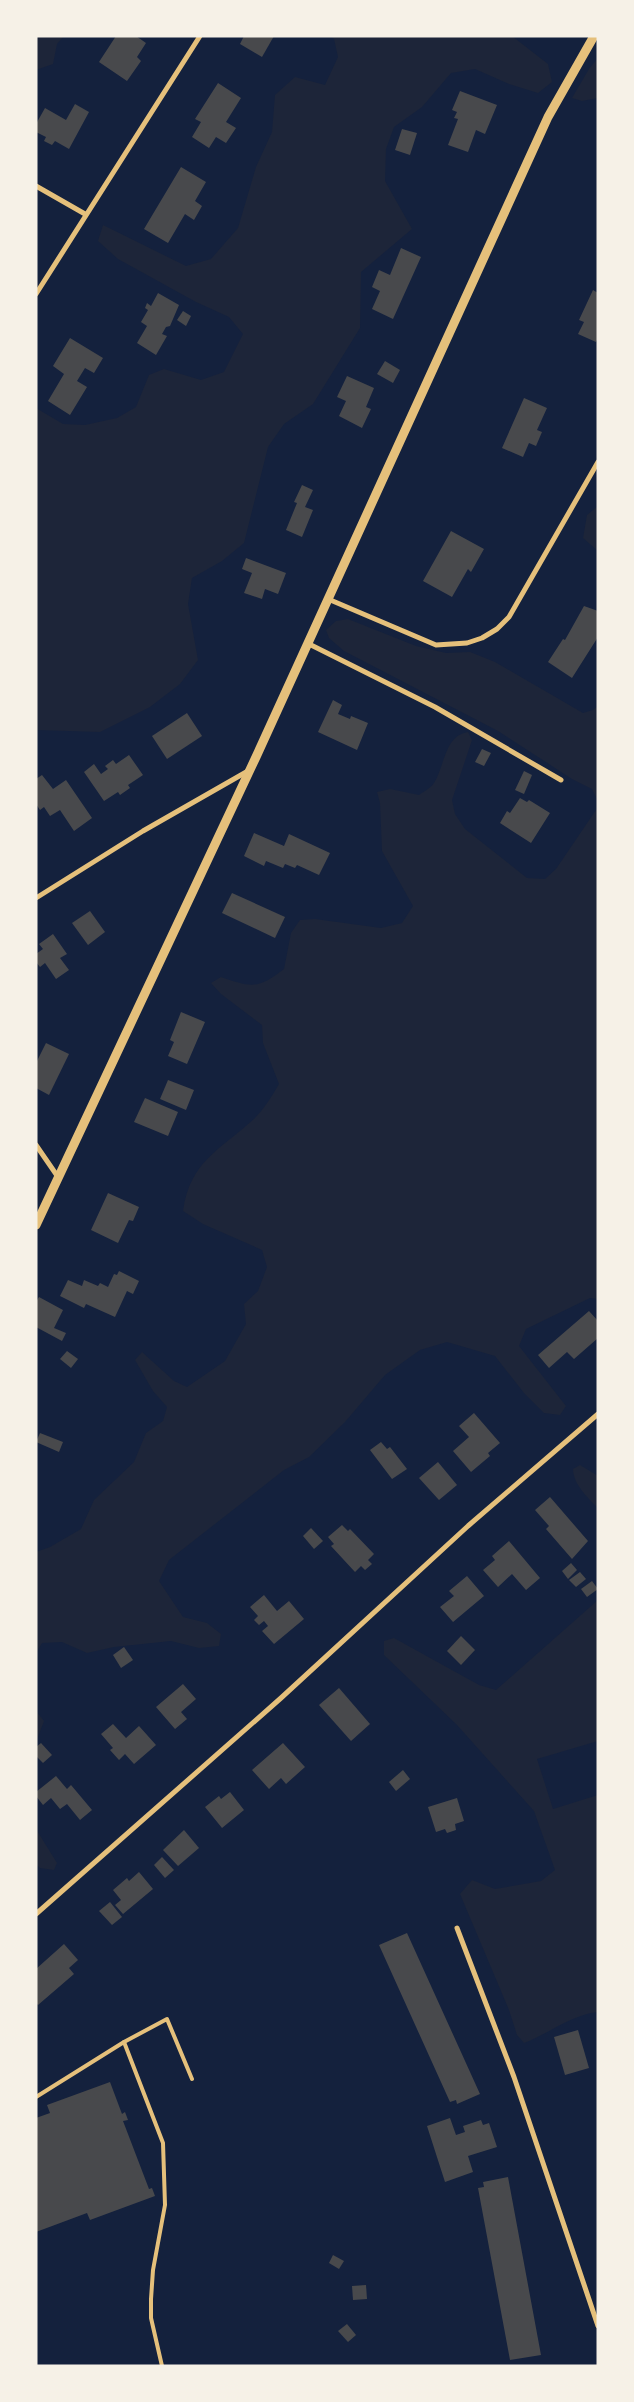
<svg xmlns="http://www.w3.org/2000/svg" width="634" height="2402" font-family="Commissioner,sans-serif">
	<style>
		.green { fill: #1d2539 }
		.building { fill: #48494c }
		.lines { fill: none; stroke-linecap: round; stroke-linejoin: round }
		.service { stroke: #e5c07b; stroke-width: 4 }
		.minor { stroke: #e5c07b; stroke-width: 5 }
		.tertiary { stroke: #e5c07b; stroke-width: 9 }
	</style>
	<rect width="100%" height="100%" fill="#14213d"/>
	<g class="green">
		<path d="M36,36H64L57,44L53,64L36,70Z"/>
		<path d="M331,36H512L548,64L552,82L538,93L509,84L475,69L451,73L422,107L394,127L386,149L385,181L412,229L361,272L360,328L313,404L284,424L268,447L244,543L222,561L192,578L188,604L198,660L180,684L150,707L100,732L36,730V408L63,424L85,425L117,418L136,407L149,375L164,369L201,380L224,372L243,334L229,317L196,302L118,259L98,241L103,225L186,266L211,259L238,228L256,167L272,132L275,95L295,77L325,85L338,57L334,39Z"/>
		<path d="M598,58V98L582,101L572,98L589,69Z"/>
		<path d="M598,506V551L583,538L587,515Z"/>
		<path d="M348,619L416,646L446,653L470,652L495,662L583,713L593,710L598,706V801L592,789L572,779L498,731L344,651L329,638L326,630L336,621Z"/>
		<path d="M468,732L472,740L452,800L455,814L465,829L527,878L545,879L556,869L598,807V1299L590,1298L526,1329L519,1346L566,1406L560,1415L544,1413L524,1393L495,1356L447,1342L420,1350L385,1375L345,1422L309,1457L284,1470L169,1560L159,1581L183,1617L207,1623L221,1634L219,1646L199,1648L171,1641L114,1647L87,1653L62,1642L42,1643L36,1653V1552L50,1547L81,1529L94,1500L134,1462L146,1433L163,1421L167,1407L153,1391L135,1360L142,1352L174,1381L187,1387L225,1361L246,1324L244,1304L258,1291L267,1267L262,1250L203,1224L183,1211C190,1161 220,1150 254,1119C264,1109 272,1096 279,1084L263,1043L262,1025L221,994L211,983L221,977C251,987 257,990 284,969L291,933L300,920L315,919L381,928L402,923L413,906L382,851L380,803L377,792L390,789L419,795C423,792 431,788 434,783C445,766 444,736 468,732Z"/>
		<path d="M580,1465L598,1476V1508C588,1498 573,1484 573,1469Z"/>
		<path d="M598,1600V1741L537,1759L553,1809L598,1795V2012C573,2014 548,2034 524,2043L517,2035L509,2010L460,1894L472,1880L495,1889L541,1881L555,1870L534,1811L457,1725L384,1655V1641L394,1638L479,1685L496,1690Z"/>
		<path d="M36,1711L44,1721L36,1742Z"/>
		<path d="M36,1829L57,1863L54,1870L40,1868L36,1864Z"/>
	</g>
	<g class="building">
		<path d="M116,36H136L146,43L137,57L141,61L127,81L99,62Z"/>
		<path d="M244,36H274L262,57L240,44Z"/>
		<path d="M218,83L241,98L226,122L236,128L226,143L216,137L209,148L192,137L201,122L195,119Z"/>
		<path d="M460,91L497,105L485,134L476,130L468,152L448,145L458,119L454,118L457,112L452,110Z"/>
		<path d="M75,104L89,112L69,149L55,141L52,145L44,141L46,137L36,132V124L45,108L66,120Z"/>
		<path d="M402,129L417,133L410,155L395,150Z"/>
		<path d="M181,167L206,182L195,201L202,206L194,220L185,214L168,243L144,229Z"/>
		<path d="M401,248L421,257L393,319L372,309L380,291L372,287L379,270L390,275Z"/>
		<path d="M593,290L598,293V338L596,342L578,334L584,322L579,320Z"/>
		<path d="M158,293L179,305L170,326L166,327L162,334L167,336L156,355L137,343L147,326L141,322L148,310L145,308L147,303L151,306Z"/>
		<path d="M183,311L191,316L186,326L177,320Z"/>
		<path d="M70,338L103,358L94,373L85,368L77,381L87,387L70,415L48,401L64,374L53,366Z"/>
		<path d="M385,361L400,370L393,383L377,374Z"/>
		<path d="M347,376L374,388L366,407L371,409L362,428L339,416L346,401L337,397Z"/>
		<path d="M524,398L547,408L537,430L542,432L536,446L529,443L523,457L502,448Z"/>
		<path d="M302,485L313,490L305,507L313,510L302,537L286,530L297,503L294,502Z"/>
		<path d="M451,531L484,549L471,572L468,569L452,597L423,581Z"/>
		<path d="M246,558L286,573L278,594L265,589L262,599L244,593L252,573L242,569Z"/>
		<path d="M584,606L598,611V637L572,678L548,662L563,639L565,640Z"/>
		<path d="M333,700L342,705L338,714L350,719L351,716L368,723L357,750L318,732Z"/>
		<path d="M187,713L202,736L167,759L152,736Z"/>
		<path d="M482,749L491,753L484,766L475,762Z"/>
		<path d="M129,755L143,775L128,785L130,788L120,795L118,792L104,801L84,772L94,764L101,774L108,769L105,766L113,760L116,764Z"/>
		<path d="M524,771L532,775L524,794L515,790Z"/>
		<path d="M42,775L53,789L66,780L92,818L74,831L60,810L50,816L44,807L40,810L36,804V779Z"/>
		<path d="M520,798L527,802L529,800L550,813L531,843L500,823L507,811L510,813Z"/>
		<path d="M254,833L284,846L289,834L330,853L319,875L297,865L295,868L285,864L283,868L266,861L264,866L244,856Z"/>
		<path d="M232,893L285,917L275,938L222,913Z"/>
		<path d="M90,911L105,932L88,945L72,923Z"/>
		<path d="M53,934L67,954L60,958L69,970L56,979L45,963L40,967L36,962V954L43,949L39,944Z"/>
		<path d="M181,1012L205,1022L187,1064L168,1056L174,1042L170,1040Z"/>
		<path d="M46,1043L69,1054L49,1095L36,1088V1063Z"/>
		<path d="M168,1080L194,1090L186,1110L160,1099Z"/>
		<path d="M145,1098L178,1112L168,1136L134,1122Z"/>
		<path d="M108,1193L139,1207L133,1221L129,1220L118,1243L91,1230Z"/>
		<path d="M119,1271L139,1281L133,1294L127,1291L115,1317L86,1304L84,1308L60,1296L68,1280L82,1286L84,1280L98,1286L100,1283L108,1287L114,1274L117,1275Z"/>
		<path d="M39,1297L63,1310L54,1328L66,1333L62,1341L36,1327V1302Z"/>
		<path d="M589,1311L598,1321V1338L574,1359L567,1352L549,1368L538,1355Z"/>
		<path d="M67,1351L78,1359L71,1368L60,1359Z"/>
		<path d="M474,1413L500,1443L488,1453L490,1456L471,1472L453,1451L469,1437L459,1426Z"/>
		<path d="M40,1433L63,1442L59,1452L36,1442Z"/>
		<path d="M381,1442L387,1449L390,1447L407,1469L392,1479L370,1450Z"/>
		<path d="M438,1462L457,1485L439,1500L419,1478Z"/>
		<path d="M550,1497L588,1541L572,1559L546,1529L549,1526L535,1510Z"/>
		<path d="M342,1525L348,1531L350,1529L374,1554L368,1560L372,1564L365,1570L361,1566L355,1572L331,1546L334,1544L328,1537Z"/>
		<path d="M311,1528L323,1541L314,1549L303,1536Z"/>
		<path d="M509,1541L540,1578L526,1590L512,1574L498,1587L483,1570L495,1560L492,1556Z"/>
		<path d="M571,1563L577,1570L568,1579L562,1571Z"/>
		<path d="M580,1572L586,1579L576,1587L569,1580Z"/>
		<path d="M467,1576L484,1596L453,1622L440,1607L454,1596L449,1591Z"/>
		<path d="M592,1581L598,1589L587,1597L581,1589Z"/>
		<path d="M264,1595L277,1611L289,1601L304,1619L274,1644L262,1631L268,1626L264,1621L259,1625L254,1620L258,1616L250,1607Z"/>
		<path d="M461,1636L475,1650L461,1665L447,1651Z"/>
		<path d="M124,1647L133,1660L121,1668L113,1655Z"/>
		<path d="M183,1684L196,1699L181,1712L187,1719L175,1729L156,1707Z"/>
		<path d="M339,1688L370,1724L351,1741L319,1705Z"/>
		<path d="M113,1724L126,1738L139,1726L156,1745L134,1764L125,1754L119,1760L110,1750L113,1748L101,1734Z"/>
		<path d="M41,1743L52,1755L43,1763L36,1756V1747Z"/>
		<path d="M283,1743L305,1767L286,1784L281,1778L269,1789L252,1770Z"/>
		<path d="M403,1770L410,1779L396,1791L389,1782Z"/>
		<path d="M56,1776L67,1789L71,1785L92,1810L80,1820L67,1804L60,1809L51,1798L43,1805L36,1796V1792Z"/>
		<path d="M230,1792L244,1810L222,1828L205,1807L219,1796L221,1799Z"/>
		<path d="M457,1798L464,1821L455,1824L456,1830L447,1833L445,1829L436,1832L428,1807Z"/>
		<path d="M184,1830L199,1848L178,1866L163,1850Z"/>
		<path d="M162,1857L174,1870L165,1878L154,1865Z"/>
		<path d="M139,1872L153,1889L123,1914L115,1905L121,1900L113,1890L127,1878L129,1881Z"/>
		<path d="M110,1902L122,1917L112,1925L99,1911Z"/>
		<path d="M407,1933L480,2094L457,2104L456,2100L450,2102L379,1945Z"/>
		<path d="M64,1944L78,1960L69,1968L74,1974L38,2005L36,2003V1969Z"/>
		<path d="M578,2030L589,2068L565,2075L554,2037Z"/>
		<path d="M110,2082L122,2114L125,2112L128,2120L123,2121L149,2189L152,2188L155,2196L90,2220L87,2213L36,2232V2118L50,2113L47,2105Z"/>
		<path d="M450,2118L456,2135L465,2132L463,2126L481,2120L483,2125L489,2123L497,2147L468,2156L473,2172L445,2182L427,2126Z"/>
		<path d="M508,2177L541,2355L510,2360L478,2188L484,2187L483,2182Z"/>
		<path d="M333,2255L344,2261L339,2269L329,2263Z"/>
		<path d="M366,2285L367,2299L353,2300L352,2286Z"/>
		<path d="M347,2324L356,2335L348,2342L338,2331Z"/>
	</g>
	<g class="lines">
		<g class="service">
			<path d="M36,2097L124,2042"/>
			<path d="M162,2366L151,2318V2299L153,2270L165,2205L163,2143L124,2042L167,2019L192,2079"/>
		</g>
		<g class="minor">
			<path d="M36,186L85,214"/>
			<path d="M36,294L200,36"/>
			<path d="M328,599L436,645L467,643L482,638L497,629L509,617L598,462"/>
			<path d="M307,643L435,707L561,780"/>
			<path d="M36,898L143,831L248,771"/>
			<path d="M36,1145L58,1177"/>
			<path d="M36,1914L281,1698L468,1526L598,1414"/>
			<path d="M457,1928L514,2077L598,2326"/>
		</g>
		<path class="tertiary" d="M36,1225L256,757L548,117L594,36"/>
	</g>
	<rect width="634" height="2402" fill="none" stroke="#f6f1e7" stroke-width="75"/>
</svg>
